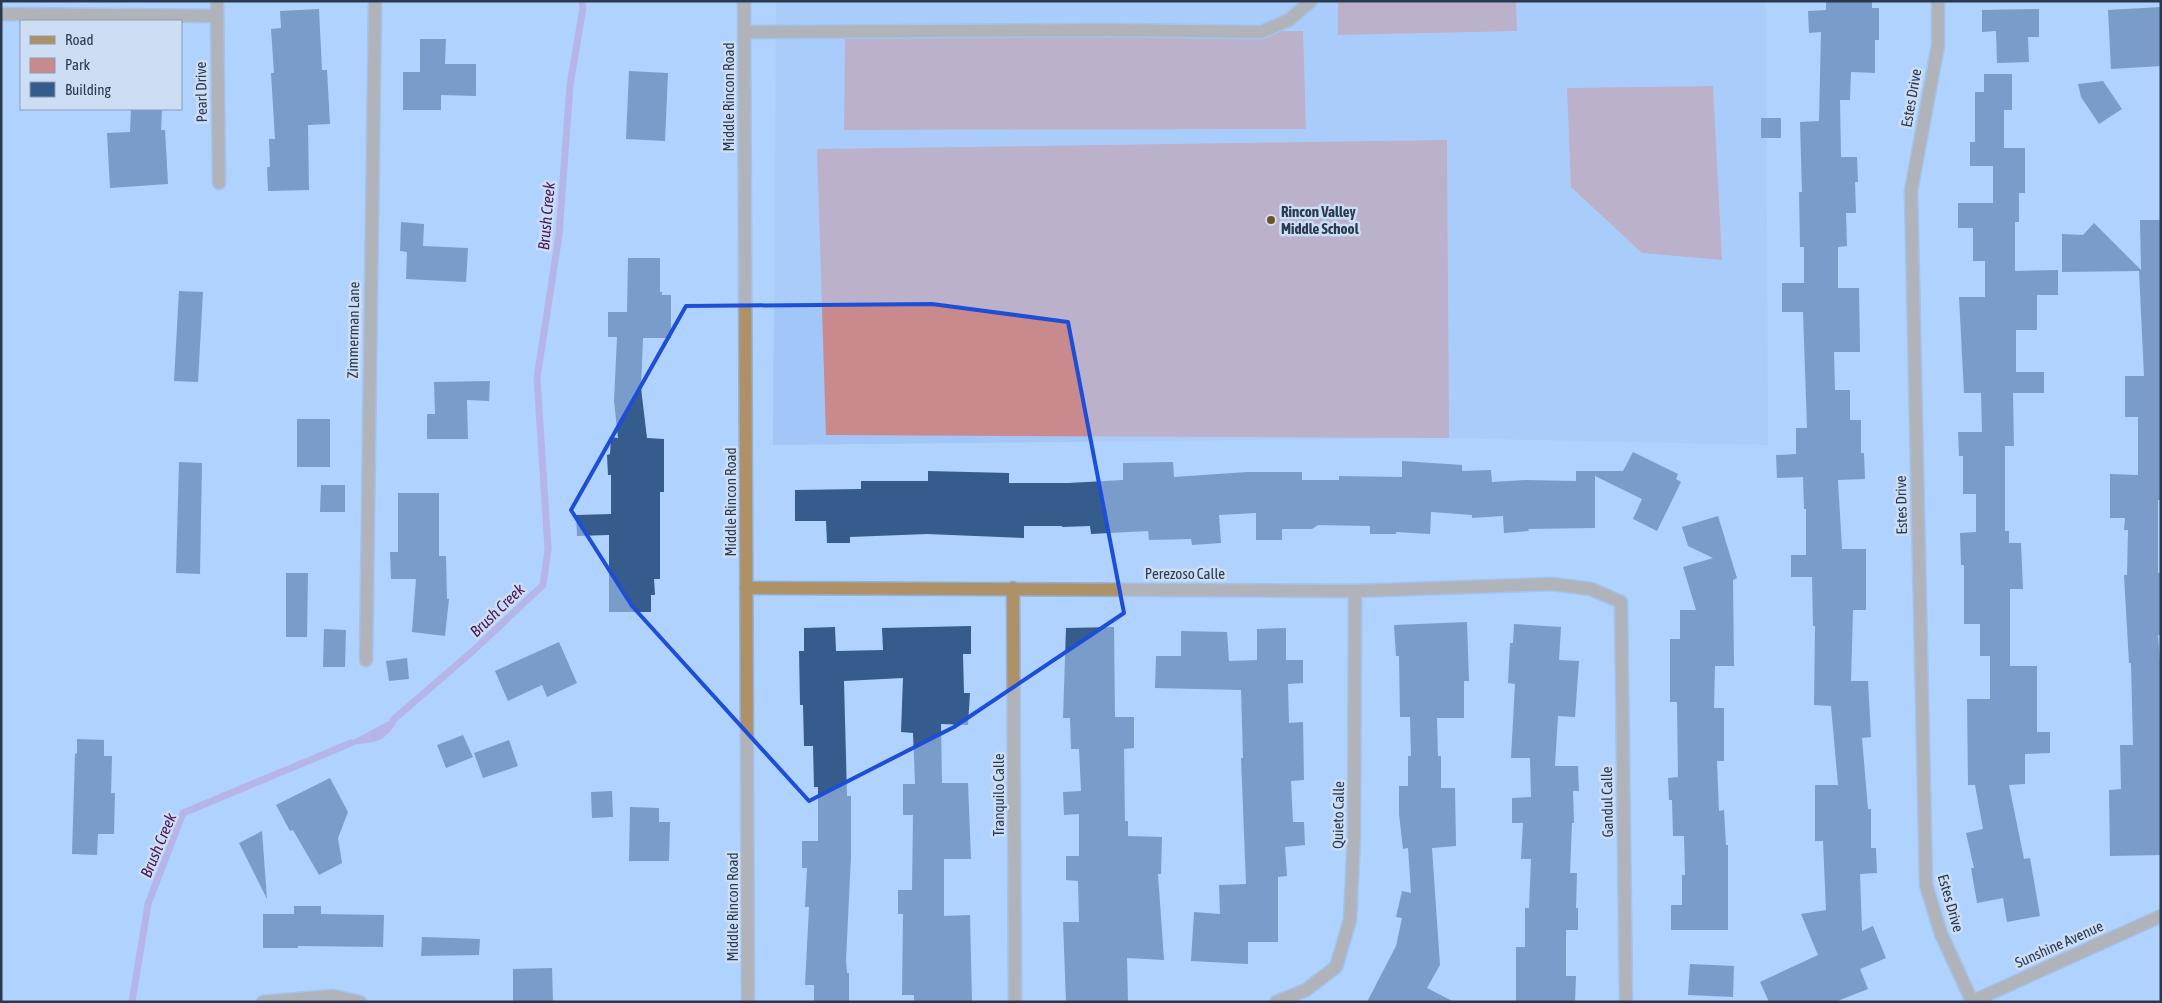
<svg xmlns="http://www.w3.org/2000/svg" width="2162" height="1003" font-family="'Asap Condensed',sans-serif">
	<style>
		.built { fill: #a1c6f7 }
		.green { fill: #c98a8e }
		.water { fill: #bb95cc }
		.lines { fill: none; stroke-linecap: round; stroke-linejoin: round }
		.stream { stroke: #bb95cc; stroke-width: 7 }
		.building { fill: #355c8c }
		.minor-casing { stroke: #92b1d8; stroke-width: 15 }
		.minor { stroke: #af9168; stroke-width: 12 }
		.marked { fill: none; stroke: #1d4ed8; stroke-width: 4; stroke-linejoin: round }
		.poi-dot { fill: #6e5125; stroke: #cddef4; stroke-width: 2 }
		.labels { text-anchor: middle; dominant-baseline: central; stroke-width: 5; stroke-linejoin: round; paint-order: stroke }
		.street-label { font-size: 15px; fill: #293a50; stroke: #cddef4 }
		.poi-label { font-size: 15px; font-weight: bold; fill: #293a50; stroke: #cddef4; text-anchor: start }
		.water-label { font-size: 16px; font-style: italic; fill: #461658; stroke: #cddef4 }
	</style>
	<rect width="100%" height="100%" fill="#b0d2fe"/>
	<path class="built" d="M776,1H1766L1768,445L1449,438L773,445Z"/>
	<g class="green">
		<path d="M1338,1H1516L1517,31L1338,35Z"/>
		<path d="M1303,31L1306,129L844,130L845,35Z"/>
		<path d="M1713,86L1722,260L1642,253L1571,187L1567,88Z"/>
		<path d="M1447,140L1449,438L826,435L817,149Z"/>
	</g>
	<path class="water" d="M400,715C386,746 373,742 342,746Z"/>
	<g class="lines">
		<g class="stream">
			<path d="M393,720L474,650L543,585L548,549L537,378L559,235L570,85L583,8L582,1"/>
			<path d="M132,1002L148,904L183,813L351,743"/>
		</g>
	</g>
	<g class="building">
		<path d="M1826,1H1872V8H1879V40H1875V73L1851,72L1850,100H1840L1841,157H1857L1858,182H1855L1856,213H1846L1847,246L1838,247V288H1859L1860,352H1834L1835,390H1850V420H1861V453H1864L1865,479L1838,480L1842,549H1866V610H1853L1851,681H1868L1871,737L1862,738L1868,809H1871V848H1876L1877,873L1860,874L1862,931L1873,926L1886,958L1860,969L1868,989L1835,1002H1769L1760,982L1818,955L1801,914L1826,910L1823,841H1815V785H1838L1831,706L1814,705L1815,626H1813L1812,577H1791V555H1806V509H1804L1803,477L1777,478L1776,455L1796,454V428H1807L1803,312H1782V283H1804V247H1800L1799,192H1802L1800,122L1819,121L1821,32L1809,33L1808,11L1826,10Z"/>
		<path d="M2161,7V66L2111,69L2108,10Z"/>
		<path d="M319,9L322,70H327L330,124L308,125L309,190L268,191L267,167H270L269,139H275L271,73H274L271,29L281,28L280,11Z"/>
		<path d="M2039,9V37H2028L2029,62L1997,63L1996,31L1982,32V10Z"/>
		<path d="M420,39H446L445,64H476V96L441,95V110H403V72H420Z"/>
		<path d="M629,71L668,73L665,141L626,139Z"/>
		<path d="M1984,74H2012V110H2004V148H2025V193H2019V222H2015V271L2058,270V295H2037V330H2016V372H2044V393H2013L2014,446H2005V531H2009V543H2021L2023,589H2010V666H2037V732H2050V753L2025,754V784L2009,785L2024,859L2030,858L2040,916L2007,922L2003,898L1977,903L1971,868H1974L1966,833L1983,829L1975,785H1968L1967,699H1990V656H1980V624H1964V565H1961L1960,533L1976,532V494H1963V456H1959L1958,432H1982L1981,393H1964L1959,297H1985V261H1973V228H1958V203H1993V166H1970V142H1975V92H1984Z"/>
		<path d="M2103,81L2122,109L2099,124L2081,97L2078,84Z"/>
		<path d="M131,109H162L161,130H165L168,184L110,188L107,133L130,132Z"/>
		<rect x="1761" y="118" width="20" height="20"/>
		<path d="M2140,220H2161V500H2158V573H2161V635H2158L2161,675V855L2110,856L2109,790L2121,789L2120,745H2133L2131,663H2129L2124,575H2127L2128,530H2124L2125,518H2110V474L2138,475V417H2125V376H2144L2139,271L2062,272V234L2083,235L2094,223L2141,270Z"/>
		<path d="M401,222L424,224L423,246L468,248L466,282L406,279L407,252L400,251Z"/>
		<path d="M628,258H660V292H662V295H671V338H643L641,388L647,438L664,439V492H660V579H654L655,595H651V612H609V535L577,536L576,515L611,514V475H608L607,455L610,454L611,437L618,438L614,401L617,337H608V312H627Z"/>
		<path d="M179,291L203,292L198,382L174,381Z"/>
		<path d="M490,381L489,401L467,400L468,439H427V414H435L434,382Z"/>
		<rect x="297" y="419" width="33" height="48"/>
		<path d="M1633,452L1678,474L1676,479L1681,482L1657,531L1633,519L1642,499L1595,476V528L1528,529L1529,531L1504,533L1503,516L1472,518V515L1431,512L1430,534L1396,532V534H1370V526L1318,525L1312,529H1282V540H1256V513L1219,515L1221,543L1192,545L1191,539L1149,540L1148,531L1091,534L1090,526L1062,527V526H1024V538L927,534L850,537V543H827L826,521H795V490L861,489V481H928V471L1009,473V483H1068L1123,480V463L1173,462L1174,477L1247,472H1302V480H1339V476L1402,477V461L1462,465V471L1491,470L1492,482L1525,480L1576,481V471H1623Z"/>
		<path d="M179,462L202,463L200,574L176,573Z"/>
		<path d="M321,485H345V512H320Z"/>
		<path d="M398,493H439V556H446L447,599H449L445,636L412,632L416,579H391L390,552H398Z"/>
		<path d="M1718,516L1737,578L1733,580L1734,666H1715L1714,708H1724V761H1717L1719,811L1724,810L1726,845H1728V930H1671V905H1682V875H1685L1684,836H1673L1672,800H1669L1668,778L1678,777L1677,702H1670V639H1680V610H1696L1683,567L1713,558L1688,546L1682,527Z"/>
		<path d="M286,573H308L307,637H286Z"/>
		<path d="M1467,622L1469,681H1464V718H1437L1438,756H1441V788H1455L1456,846L1432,848L1440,965L1427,988L1454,1002H1367L1396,946L1402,918L1396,917L1402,891L1411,893L1408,848L1403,849L1399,814V786H1408V756H1411L1410,717H1400L1399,656H1396L1394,625Z"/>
		<path d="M1514,624L1561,627L1559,660L1579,661L1575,717L1558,716L1555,766H1578L1579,791H1573L1574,823H1572L1570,873H1577L1576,908H1578V930H1566V976H1576L1575,1002H1516V947H1525V908H1529L1531,859H1521L1523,823H1512V798L1531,797L1530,758H1511L1515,684L1508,683L1510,643H1513Z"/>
		<path d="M971,626V654H963L964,693H970L968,725L941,724L942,783H968L971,859H944V916L970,915L972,1002H914V995H902L903,914H898V890H912L913,815H903V784H915L913,733L901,732L903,678L844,681L847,796H851V856L846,960L847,973H849V1002H814V985H805L809,907H805L807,868H802V841H818V787H814L813,746H804L803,705H800L799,651H804V628L835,627L836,651L883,650L882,628Z"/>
		<path d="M1114,627L1115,717H1134V748L1124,749L1125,821H1128V836L1162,837L1161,874H1158L1164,960L1127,958L1128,1002H1066L1063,922H1079L1078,881L1066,880V856H1079V814L1064,815L1063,792L1081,791L1079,749H1071L1070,718H1063L1066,628Z"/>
		<path d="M1286,628V660H1303V683L1288,684L1289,723L1303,722L1304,780L1291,781L1293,822H1304L1305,845L1285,847L1287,876L1278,877V942H1248V964L1191,961L1194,912L1220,914L1219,885L1246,884L1241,758H1243L1241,690L1155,688L1156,656H1181V631L1227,632L1229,661L1257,660V629Z"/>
		<path d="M324,629L346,630L345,667H323Z"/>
		<path d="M559,642L577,683L547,697L542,685L508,701L495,671Z"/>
		<path d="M407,658L409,679L389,681L386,661Z"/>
		<path d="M463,735L473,757L446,768L437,745Z"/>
		<path d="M77,739L104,740V756H112L111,793H115L114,834H98L97,855L72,854L75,754L77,753Z"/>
		<path d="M509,740L518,766L483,778L474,753Z"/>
		<path d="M330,778L348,812L338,838L342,863L319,875L293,830L290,831L276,805Z"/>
		<path d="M612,791L613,817L592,818L591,792Z"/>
		<path d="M630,807L659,808V822H670L669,861H629Z"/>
		<path d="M262,831L267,899L239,843Z"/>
		<path d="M294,906H321V914L384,915L383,947L298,946V948H263V914H294Z"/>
		<path d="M422,937L480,939L479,955L421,956Z"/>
		<path d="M1690,964L1734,966L1733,997L1688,995Z"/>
		<path d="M552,968L553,1002H513V969Z"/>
	</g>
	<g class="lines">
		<defs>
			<g id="minor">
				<path d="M217,1L219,183"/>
				<path d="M744,1L748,1002"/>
				<path d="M1938,1V45L1911,191L1926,885L1941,934L1972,1001"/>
				<path d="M1,14L217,16"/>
				<path d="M744,32L1108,30L1261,32L1289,20L1311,1"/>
				<path d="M746,588L1355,591L1551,584L1591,589L1621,602L1626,1002"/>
				<path d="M1013,588L1015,1002"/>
				<path d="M366,660L375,1"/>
				<path d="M263,1002L333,996L360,1002"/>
				<path d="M1276,1002L1306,990L1336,967L1350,920L1354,837L1355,591"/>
				<path d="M1971,1002L2161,916"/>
			</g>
		</defs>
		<use href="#minor" class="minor-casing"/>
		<use href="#minor" class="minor"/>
	</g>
	<path d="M0 0H2162V1003H0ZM932,304L1068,322L1124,613L954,727L809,801L632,606L571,510L686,306Z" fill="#b0d2fe" fill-opacity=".55" fill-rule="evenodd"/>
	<path class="marked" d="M932,304L1068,322L1124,613L954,727L809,801L632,606L571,510L686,306Z"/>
	<circle class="poi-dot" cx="1271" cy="220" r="5"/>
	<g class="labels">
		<g class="street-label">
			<text transform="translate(201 92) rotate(-91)">Pearl Drive</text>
			<text transform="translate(728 97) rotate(-90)">Middle Rincon Road</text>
			<text transform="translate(1911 98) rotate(-80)">Estes Drive</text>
			<text transform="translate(353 330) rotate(-89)">Zimmerman Lane</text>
			<text transform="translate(730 502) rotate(-90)">Middle Rincon Road</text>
			<text transform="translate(1901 505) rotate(-91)">Estes Drive</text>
			<text x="1185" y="573">Perezoso Calle</text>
			<text transform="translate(998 795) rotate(-90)">Tranquilo Calle</text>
			<text transform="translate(1607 802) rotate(-91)">Gandul Calle</text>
			<text transform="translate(1338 815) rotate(-89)">Quieto Calle</text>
			<text transform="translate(1951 903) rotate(74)">Estes Drive</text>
			<text transform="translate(732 907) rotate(-90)">Middle Rincon Road</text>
			<text transform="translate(2059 944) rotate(-24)">Sunshine Avenue</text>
		</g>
		<g class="poi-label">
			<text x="1281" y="211">Rincon Valley<tspan x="1281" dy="17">Middle School</tspan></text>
		</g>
		<g class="water-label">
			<text transform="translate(546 216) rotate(-85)">Brush Creek</text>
			<text transform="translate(497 610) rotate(-44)">Brush Creek</text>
			<text transform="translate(158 845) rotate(-67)">Brush Creek</text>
		</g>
	</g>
	<rect width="2162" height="1003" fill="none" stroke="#293a50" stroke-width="5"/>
	<rect x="20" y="20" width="162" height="90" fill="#cddef4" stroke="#8b9cb2"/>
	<rect x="30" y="36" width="25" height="8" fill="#af9168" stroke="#8b9cb2"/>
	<text x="65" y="45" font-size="15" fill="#293a50">Road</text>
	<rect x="30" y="58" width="25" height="15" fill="#c98a8e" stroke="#8b9cb2"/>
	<text x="65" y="70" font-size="15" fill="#293a50">Park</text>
	<rect x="30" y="82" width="25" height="15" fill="#355c8c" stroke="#8b9cb2"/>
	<text x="65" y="95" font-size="15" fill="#293a50">Building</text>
</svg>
